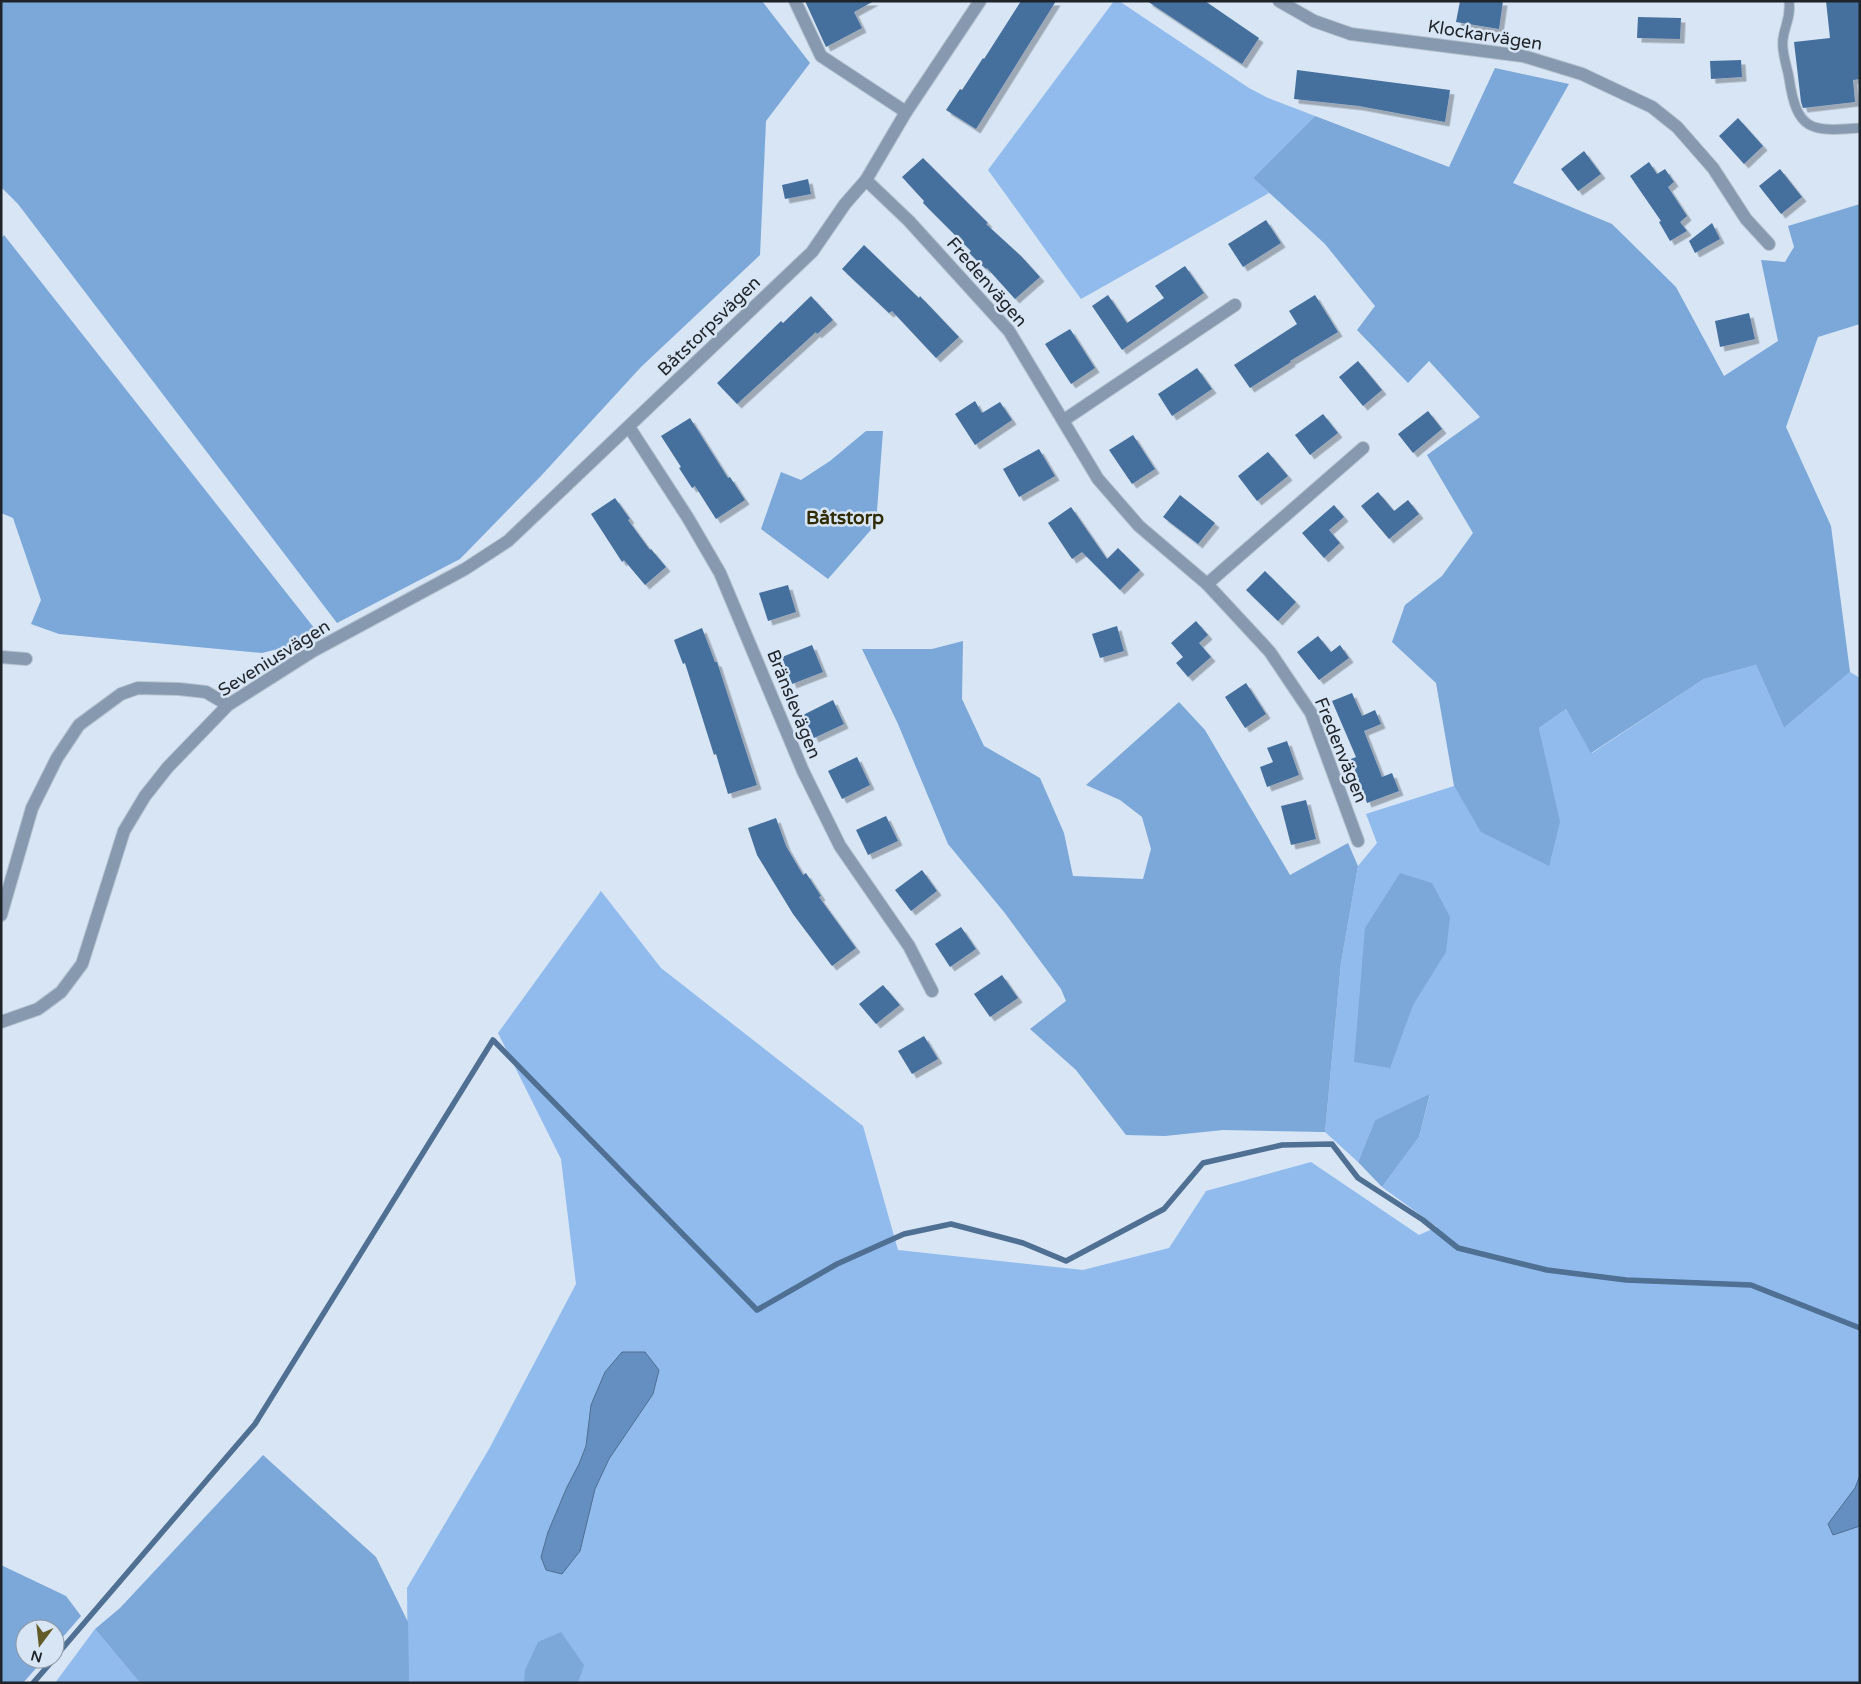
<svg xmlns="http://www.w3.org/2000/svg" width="1861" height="1684" font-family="'Varela Round',sans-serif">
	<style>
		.green { fill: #90bbec }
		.forest { fill: #7ba7d9 }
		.water { fill: #648fc0; stroke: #4f6f93 }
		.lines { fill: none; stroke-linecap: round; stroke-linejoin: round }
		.stream { stroke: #4f6f93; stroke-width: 5.5 }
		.building { fill: #456f9e; filter: url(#shadow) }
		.service-casing { stroke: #b6c2d0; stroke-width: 11 }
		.minor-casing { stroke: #b6c2d0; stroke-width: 14 }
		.service { stroke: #8699af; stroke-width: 9 }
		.minor { stroke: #8699af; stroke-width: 12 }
		.labels { text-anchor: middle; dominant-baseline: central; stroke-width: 5; stroke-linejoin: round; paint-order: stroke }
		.street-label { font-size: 18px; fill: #1f242a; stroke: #d7e5f5 }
		.neighbourhood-label { font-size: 19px; font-weight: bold; fill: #302b00; stroke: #d7e5f5 }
	</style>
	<defs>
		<filter id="shadow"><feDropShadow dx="4.5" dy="4.5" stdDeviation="0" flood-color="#0004"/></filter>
	</defs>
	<rect width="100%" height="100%" fill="#d7e5f5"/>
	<g class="green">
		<path d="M1114,1H1119L1249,88L1268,98L1315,116L1253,178L1269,193L1081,299L988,170Z"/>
		<path d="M1756,665L1784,728L1850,672L1860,678V1683H408L407,1588L489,1449L576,1284L561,1159L498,1033L601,891L661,968L863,1126L898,1250L1083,1270L1169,1248L1206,1191L1311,1162L1419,1235L1437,1227L1382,1187L1419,1137L1430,1095L1375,1120L1358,1162L1325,1132L1341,963L1358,866L1377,843L1366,814L1454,786L1482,832L1559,822L1539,728L1566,709L1592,753L1704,679Z"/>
		<path d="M95,1629L140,1683H55Z"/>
	</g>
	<g class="forest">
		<path d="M1,1H762L810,63L766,121L760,255L641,367L540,477L460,559L337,623L18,204L1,187Z"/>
		<path d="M1495,68L1569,84L1513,183L1612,224L1676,287L1724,376L1778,341L1761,260L1785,262L1794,247L1788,226L1860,204V324L1818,337L1786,427L1831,526L1850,672L1784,728L1756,665L1704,679L1591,753L1566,709L1539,728L1560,822L1549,866L1481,832L1454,786L1436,683L1392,642L1405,605L1442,576L1473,533L1427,455L1480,417L1429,361L1408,383L1357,330L1375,306L1325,244L1253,178L1315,116L1449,167Z"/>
		<path d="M4,235L322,638L262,653L59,634L31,624L41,600L13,518L1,513V239Z"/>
		<path d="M866,431H883L876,524L828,579L761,529L781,472L801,480L830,461Z"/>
		<path d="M963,641L962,699L984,746L1040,778L1064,833L1073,876L1143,879L1151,849L1142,817L1120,800L1086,785L1179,702L1205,730L1290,875L1348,843L1358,866L1341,963L1325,1132L1223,1130L1165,1136L1126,1135L1076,1070L1030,1029L1066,1001L1061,989L1004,912L948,844L898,724L862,649H932Z"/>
		<path d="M1400,873L1432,883L1450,917L1446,952L1413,1005L1390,1068L1354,1062L1365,928Z"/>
		<path d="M1430,1094L1419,1137L1382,1187L1358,1162L1375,1120Z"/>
		<path d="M263,1455L376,1557L408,1622L409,1683H140L95,1629L120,1608Z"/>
		<path d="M1,1565L66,1596L81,1616L55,1646V1629H25V1659H44L23,1683H1Z"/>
		<path d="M561,1632L584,1665L578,1683H524L525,1670L538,1642Z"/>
	</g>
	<g class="water">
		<path d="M622,1352H645L659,1370L653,1394L609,1459L595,1489L580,1551L562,1574L546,1570L541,1557L548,1532L567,1487L579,1464L586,1446L591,1405L605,1372Z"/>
		<path d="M1860,1475V1526L1833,1535L1828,1524L1855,1488Z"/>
	</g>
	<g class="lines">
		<g class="stream">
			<path d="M55,1657L255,1424L493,1040L757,1310L837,1264L904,1234L951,1224L1023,1243L1066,1261L1164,1209L1203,1163L1282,1145L1332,1144L1358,1178L1423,1220L1458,1248L1547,1270L1626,1280L1751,1285L1860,1328"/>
			<path d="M33,1683L54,1659"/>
		</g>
	</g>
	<g class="building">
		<path d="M805,1H874L854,12L862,28L826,47Z"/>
		<path d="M1021,1H1056L976,129L946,110L960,89L962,90L983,58L984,59Z"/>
		<path d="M1147,1H1205L1259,38L1242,64Z"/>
		<path d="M1460,1H1503L1499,29L1456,22Z"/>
		<path d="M1826,1H1860V79L1853,80L1855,102L1803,108L1801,102L1794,42L1830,38Z"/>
		<path d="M1638,17L1681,18L1680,39L1637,38Z"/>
		<path d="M1741,60L1742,77L1711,79L1710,61Z"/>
		<path d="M1297,70L1450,90L1445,122L1359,106L1294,99Z"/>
		<path d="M1738,118L1763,146L1744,164L1719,136Z"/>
		<path d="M1584,151L1601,174L1578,191L1561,169Z"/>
		<path d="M923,158L988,223L986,224L1021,256L1040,277L1015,299L987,268L986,269L969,253L971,251L923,203L924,201L902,177Z"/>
		<path d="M1649,162L1657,174L1665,169L1674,182L1668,187L1687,216L1680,222L1687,231L1670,241L1659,222L1661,221L1630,176Z"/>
		<path d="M1780,169L1802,197L1781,214L1759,186Z"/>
		<path d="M808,179L811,194L785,199L782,185Z"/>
		<path d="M1266,220L1281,243L1243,267L1228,244Z"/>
		<path d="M1712,223L1720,239L1695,253L1689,241Z"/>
		<path d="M864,245L919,298L920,296L959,337L936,358L892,311L889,313L842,269Z"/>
		<path d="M1185,266L1204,293L1122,350L1092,306L1108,295L1127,323L1164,298L1155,286Z"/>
		<path d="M1315,295L1338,332L1290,361L1291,362L1250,388L1234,365L1297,324L1289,311Z"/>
		<path d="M811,296L833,320L817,334L816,332L737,404L717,383L781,321L783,323Z"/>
		<path d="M1749,313L1755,339L1720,347L1715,321Z"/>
		<path d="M1070,329L1095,368L1071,384L1045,344Z"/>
		<path d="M1358,361L1382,390L1363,406L1339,377Z"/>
		<path d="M1197,368L1212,389L1172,416L1158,394Z"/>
		<path d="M975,401L982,413L1000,402L1012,420L975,445L955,414Z"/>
		<path d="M1428,411L1442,429L1413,453L1398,434Z"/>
		<path d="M1323,414L1338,433L1310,455L1295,435Z"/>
		<path d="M690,418L728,478L730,477L745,500L716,519L695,486L692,488L679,468L681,467L661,436Z"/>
		<path d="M1133,435L1155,469L1132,484L1109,450Z"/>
		<path d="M1039,449L1055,476L1019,497L1003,469Z"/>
		<path d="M1268,452L1288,476L1257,501L1238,476Z"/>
		<path d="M1378,492L1394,511L1408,500L1419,514L1389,539L1361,506Z"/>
		<path d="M1180,495L1215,523L1198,544L1163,517Z"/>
		<path d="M615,498L630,519L628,520L650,550L651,549L666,567L645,585L624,560L622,562L591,514Z"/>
		<path d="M1334,505L1344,517L1329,530L1340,543L1324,558L1302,533Z"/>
		<path d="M1071,507L1107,559L1118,548L1140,570L1120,590L1082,552L1072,559L1048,523Z"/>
		<path d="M1265,571L1296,602L1278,621L1246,590Z"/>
		<path d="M788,585L796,612L768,621L759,593Z"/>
		<path d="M1196,621L1208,635L1199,643L1211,657L1188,677L1176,663L1183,657L1171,643Z"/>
		<path d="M1117,626L1124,651L1100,658L1092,634Z"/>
		<path d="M702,628L715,662H717L757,785L728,794L716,754L714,755L685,663L683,664L674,640Z"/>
		<path d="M1318,636L1331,652L1340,645L1349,658L1319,680L1297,652Z"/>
		<path d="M812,645L823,672L792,684L782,657Z"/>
		<path d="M1246,683L1266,714L1245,728L1225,697Z"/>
		<path d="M1352,693L1362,716L1375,710L1381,724L1364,731L1382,777L1392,773L1399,791L1367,803L1351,759L1356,757L1332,701Z"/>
		<path d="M833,700L844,724L814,738L803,715Z"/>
		<path d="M1287,741L1299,775L1267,787L1260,767L1273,762L1267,748Z"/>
		<path d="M857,757L870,785L842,799L828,771Z"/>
		<path d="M1306,800L1316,839L1291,845L1281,806Z"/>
		<path d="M886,816L898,841L868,855L856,830Z"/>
		<path d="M776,818L786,846L803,875L806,873L821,896L819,897L856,948L832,966L793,914L757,855L748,828Z"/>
		<path d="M922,870L937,891L911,911L895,890Z"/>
		<path d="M961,927L976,949L950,967L935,944Z"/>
		<path d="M1002,975L1018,998L990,1017L974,994Z"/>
		<path d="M883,985L900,1005L876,1024L859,1004Z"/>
		<path d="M924,1036L938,1059L912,1074L898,1051Z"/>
	</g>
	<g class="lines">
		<defs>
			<path id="service" d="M1789,1C1791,18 1785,24 1783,39C1781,51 1787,66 1789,78C1797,131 1810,132 1860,128"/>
			<g id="minor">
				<path d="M795,1L821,56L906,112"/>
				<path d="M1279,1L1314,21L1351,34L1523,56L1582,74L1652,107L1677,127L1713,168L1746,219L1769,244"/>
				<path d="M866,180L909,221L1009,331L1098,479L1139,526L1207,584L1270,652L1311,713L1358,841"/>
				<path d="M1064,420L1235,305"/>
				<path d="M629,427L688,518L720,573L803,771L840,846L909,946L932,991"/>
				<path d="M1207,584L1363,448"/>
				<path d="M1,657L26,659"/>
				<path d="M1,915L32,808L57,758L79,725L121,694L138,688L179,689L206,692L228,705"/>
				<path d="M1,1022L38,1009L61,992L82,964L124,831L145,796L168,767L228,705L313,651L465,569L508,541L812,252L845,204L866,180L906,112L980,1"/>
			</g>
		</defs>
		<use href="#service" class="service-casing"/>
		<use href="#minor" class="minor-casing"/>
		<use href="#service" class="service"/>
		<use href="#minor" class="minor"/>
	</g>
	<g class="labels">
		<g class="street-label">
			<text transform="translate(1485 35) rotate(9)">Klockarvägen</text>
			<text transform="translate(987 282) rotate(49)">Fredenvägen</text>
			<text transform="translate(709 326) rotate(-44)">Båtstorpsvägen</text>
			<text transform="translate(274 658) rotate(-32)">Seveniusvägen</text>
			<text transform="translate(794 704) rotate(68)">Bränslevägen</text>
			<text transform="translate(1341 750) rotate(68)">Fredenvägen</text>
		</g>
		<g class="neighbourhood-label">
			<text x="845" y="518">Båtstorp</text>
		</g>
	</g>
	<rect width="1861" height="1684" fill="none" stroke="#1f242a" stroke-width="5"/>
	<g transform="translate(40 1644) rotate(195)"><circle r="24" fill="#d7e5f5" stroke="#8d98a4"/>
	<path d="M0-4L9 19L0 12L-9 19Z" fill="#625b28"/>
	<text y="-8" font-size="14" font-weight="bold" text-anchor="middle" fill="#1f242a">N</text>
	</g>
</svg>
